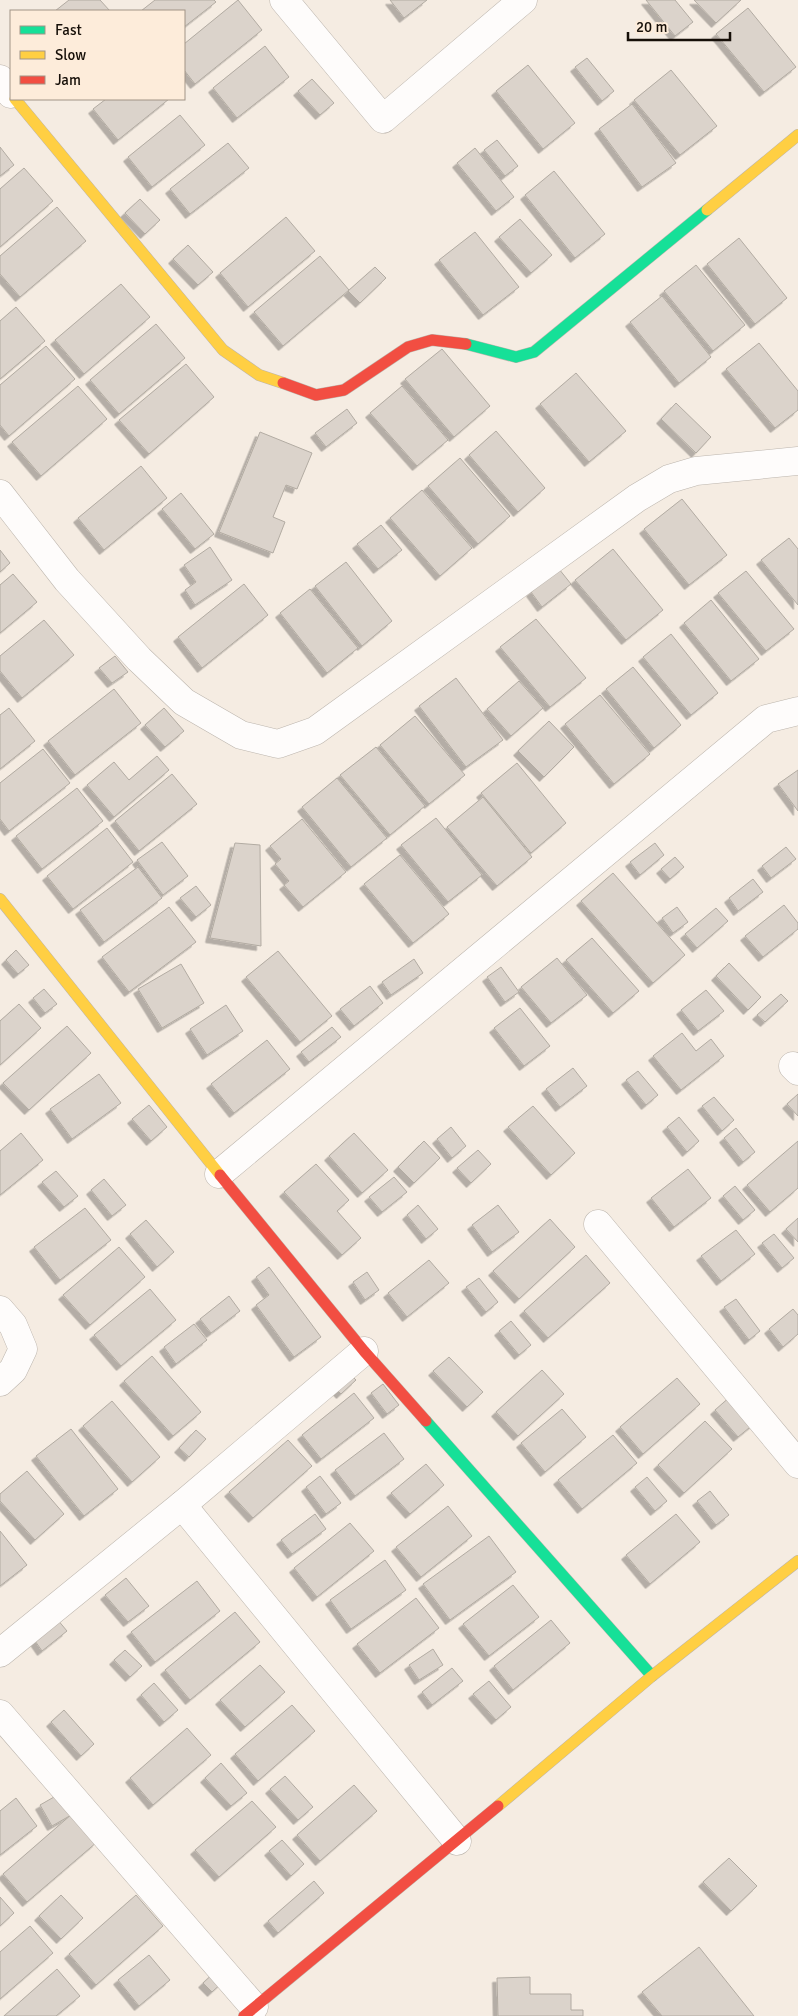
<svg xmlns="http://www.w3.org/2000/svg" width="798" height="2016" font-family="Signika,sans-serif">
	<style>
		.building { fill: #dbd3cb; stroke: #b2aba2; filter: url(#shadow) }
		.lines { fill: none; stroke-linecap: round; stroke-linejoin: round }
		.street-casing { stroke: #bcb5ad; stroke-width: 29 }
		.fast-casing { stroke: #bcb5ad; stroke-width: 12 }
		.slow-casing { stroke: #bcb5ad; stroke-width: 12 }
		.jam-casing { stroke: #bcb5ad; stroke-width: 12 }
		.street { stroke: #fefcfb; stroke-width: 28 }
		.fast { stroke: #16e098; stroke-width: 11 }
		.slow { stroke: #ffcf43; stroke-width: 11 }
		.jam { stroke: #f24e42; stroke-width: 11 }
	</style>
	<defs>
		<filter id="shadow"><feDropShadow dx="-4.5" dy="4.5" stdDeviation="0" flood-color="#0004"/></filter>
	</defs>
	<rect width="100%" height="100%" fill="#f5ece2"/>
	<g class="building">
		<path d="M69,0H100L110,11H55Z"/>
		<path d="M155,0H214L216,2L184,27V11H141Z"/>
		<path d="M238,0L262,30L195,84L184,70V44Z"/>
		<path d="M390,0H427L404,18Z"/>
		<path d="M646,0H675L693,22L675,36Z"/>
		<path d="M694,0H741L716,23Z"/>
		<path d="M748,8L796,67L764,92L716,34Z"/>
		<path d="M265,46L289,77L237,118L213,88Z"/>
		<path d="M587,58L614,91L602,101L575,67Z"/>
		<path d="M528,65L575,123L543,149L496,91Z"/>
		<path d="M671,70L717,126L680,155L634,100Z"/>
		<path d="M312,79L334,103L320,115L298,91Z"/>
		<path d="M106,99H169L118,140L93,109Z"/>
		<path d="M632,104L676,163L642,187L599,129Z"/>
		<path d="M180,115L205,145L152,187L128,157Z"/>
		<path d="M497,140L518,166L505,176L484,150Z"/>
		<path d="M228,143L249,168L190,214L170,189Z"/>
		<path d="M0,147L14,165L0,176Z"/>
		<path d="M475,148L514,197L496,211L457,163Z"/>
		<path d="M24,168L53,201L0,247V189Z"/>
		<path d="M554,171L605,234L575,258L525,195Z"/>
		<path d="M140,199L160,220L145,234L125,213Z"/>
		<path d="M57,207L86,241L20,297L0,274V256Z"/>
		<path d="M286,217L315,251L248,307L220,273Z"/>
		<path d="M520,219L552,255L531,273L499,237Z"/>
		<path d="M475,232L519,287L483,315L439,260Z"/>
		<path d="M739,238L787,298L755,324L707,264Z"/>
		<path d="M188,245L213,272L198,285L173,259Z"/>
		<path d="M320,256L349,290L283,346L254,312Z"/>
		<path d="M696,265L745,325L713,351L664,291Z"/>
		<path d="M375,267L386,278L360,303L348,291Z"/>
		<path d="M121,284L150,317L84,374L55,340Z"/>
		<path d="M662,296L711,357L679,383L630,322Z"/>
		<path d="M16,307L45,341L0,379V321Z"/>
		<path d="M156,324L185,358L119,414L90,380Z"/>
		<path d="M759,343L798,391V410L775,428L726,369Z"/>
		<path d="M46,346L75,379L9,436L0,425V385Z"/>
		<path d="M442,349L490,406L454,437L405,379Z"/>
		<path d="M186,364L214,397L149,454L119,420Z"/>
		<path d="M576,373L626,431L589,462L540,404Z"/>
		<path d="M78,386L107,419L41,476L12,442Z"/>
		<path d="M402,386L448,440L417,466L370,413Z"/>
		<path d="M676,403L711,437L696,453L661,419Z"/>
		<path d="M347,409L357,423L326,447L315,433Z"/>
		<path d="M496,431L545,488L518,512L469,455Z"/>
		<path d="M260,432L312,453L297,489L286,485L273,517L285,522L273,553L219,532Z"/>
		<path d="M460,458L510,516L478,544L428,486Z"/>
		<path d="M141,466L167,498L104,550L78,518Z"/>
		<path d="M422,490L472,548L440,576L390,518Z"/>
		<path d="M181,493L214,534L195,549L162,509Z"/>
		<path d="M682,499L727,555L689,585L644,529Z"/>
		<path d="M381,525L402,550L378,569L357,544Z"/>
		<path d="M789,538L798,549V605L761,560Z"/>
		<path d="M210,547L232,580L195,605L185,590L196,582L184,565Z"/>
		<path d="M613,549L663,610L626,640L575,580Z"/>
		<path d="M0,550L10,563L0,572Z"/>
		<path d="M346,562L392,621L362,646L315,586Z"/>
		<path d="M559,569L571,584L542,607L531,592Z"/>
		<path d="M746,571L794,629L766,651L718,593Z"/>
		<path d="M13,574L37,602L0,633V585Z"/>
		<path d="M244,584L268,615L202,668L178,637Z"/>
		<path d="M310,589L358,648L327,673L280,613Z"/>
		<path d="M711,600L759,659L731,681L684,623Z"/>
		<path d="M536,619L586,678L550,707L500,647Z"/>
		<path d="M44,620L74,655L22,698L0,671V656Z"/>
		<path d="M671,634L718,693L691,715L643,657Z"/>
		<path d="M115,656L128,672L112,683L99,668Z"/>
		<path d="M633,667L681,725L654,748L606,689Z"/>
		<path d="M456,678L503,740L466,767L419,706Z"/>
		<path d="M519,681L543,708L511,736L487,709Z"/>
		<path d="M114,689L141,723L75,775L48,741Z"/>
		<path d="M600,695L650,754L614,784L565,724Z"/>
		<path d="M9,708L35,741L0,769V715Z"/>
		<path d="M164,708L184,731L165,747L145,725Z"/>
		<path d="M415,716L465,775L429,804L380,745Z"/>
		<path d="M549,721L574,747L544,777L518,751Z"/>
		<path d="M376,747L425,806L390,835L340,775Z"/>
		<path d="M43,749L70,783L9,831L0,819V783Z"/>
		<path d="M157,756L169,770L114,817L87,785L114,762L129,780Z"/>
		<path d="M517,763L566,823L531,853L481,793Z"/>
		<path d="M798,770V811L778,784Z"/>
		<path d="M172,774L197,804L139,851L115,821Z"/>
		<path d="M337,778L387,838L351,867L302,807Z"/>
		<path d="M77,788L103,821L42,869L16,836Z"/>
		<path d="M483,797L532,857L497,886L447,827Z"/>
		<path d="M436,818L482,875L448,902L401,845Z"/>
		<path d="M302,819L346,872L303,907L284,885L289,881L275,864L281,859L270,846Z"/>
		<path d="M107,828L133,862L73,909L47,876Z"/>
		<path d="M162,842L188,876L163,895L137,860Z"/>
		<path d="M235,843L260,845L261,946L210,938Z"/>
		<path d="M655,843L664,855L640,875L630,862Z"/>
		<path d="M786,847L796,859L771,878L762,866Z"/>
		<path d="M400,855L449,914L413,943L364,884Z"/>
		<path d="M675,857L684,867L670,879L661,869Z"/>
		<path d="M138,867L162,898L104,942L80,910Z"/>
		<path d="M613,873L685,955L653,983L581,901Z"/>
		<path d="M753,879L763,892L738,911L729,898Z"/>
		<path d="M196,886L211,905L196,917L180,898Z"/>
		<path d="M784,905L798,923V929L763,957L745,936Z"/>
		<path d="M169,907L196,942L129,992L102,957Z"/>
		<path d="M677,907L688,922L673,933L662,918Z"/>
		<path d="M716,908L728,921L697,948L685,934Z"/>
		<path d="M592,938L639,991L613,1013L566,960Z"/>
		<path d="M16,950L29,965L18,974L6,960Z"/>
		<path d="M278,951L332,1016L300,1042L246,977Z"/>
		<path d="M557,958L587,995L551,1023L521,987Z"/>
		<path d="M414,959L423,973L391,995L382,982Z"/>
		<path d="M729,963L761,997L748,1010L716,976Z"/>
		<path d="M181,964L204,1003L162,1028L138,989Z"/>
		<path d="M501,967L519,992L505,1002L487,977Z"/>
		<path d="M370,986L383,1003L354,1026L340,1009Z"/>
		<path d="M44,989L57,1004L45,1013L33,998Z"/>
		<path d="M706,990L724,1011L698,1031L681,1010Z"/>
		<path d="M781,994L788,1001L765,1022L757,1015Z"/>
		<path d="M19,1004L41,1028L0,1065V1021Z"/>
		<path d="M226,1005L243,1031L207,1055L190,1029Z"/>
		<path d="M520,1008L550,1046L524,1066L494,1028Z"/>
		<path d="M67,1026L91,1053L29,1110L3,1083Z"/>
		<path d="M332,1027L341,1037L309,1062L301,1052Z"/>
		<path d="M682,1033L696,1051L711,1039L724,1056L681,1090L653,1056Z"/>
		<path d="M267,1040L290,1069L234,1113L211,1084Z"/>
		<path d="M573,1068L587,1086L560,1107L546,1089Z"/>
		<path d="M638,1071L658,1095L646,1105L626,1080Z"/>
		<path d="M99,1074L121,1103L72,1139L50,1109Z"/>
		<path d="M798,1094V1116L787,1104Z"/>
		<path d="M714,1097L734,1120L722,1131L702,1106Z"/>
		<path d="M149,1105L167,1127L151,1141L132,1119Z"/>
		<path d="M533,1106L575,1153L551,1175L508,1127Z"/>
		<path d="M679,1117L699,1141L687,1152L667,1127Z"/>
		<path d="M451,1127L466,1146L452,1158L437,1139Z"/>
		<path d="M736,1128L755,1152L743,1162L724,1138Z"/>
		<path d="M21,1133L43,1160L0,1195V1151Z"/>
		<path d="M354,1133L388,1170L362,1193L329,1156Z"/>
		<path d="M424,1141L440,1158L414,1183L398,1167Z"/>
		<path d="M798,1141V1188L770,1212L747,1185Z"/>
		<path d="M478,1150L491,1164L471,1183L457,1168Z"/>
		<path d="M316,1164L349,1200L337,1211L361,1238L342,1255L284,1192Z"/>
		<path d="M688,1169L711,1198L674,1227L651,1198Z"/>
		<path d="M56,1171L78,1196L64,1207L42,1182Z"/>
		<path d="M394,1177L407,1192L382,1212L369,1197Z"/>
		<path d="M104,1179L126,1205L112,1216L91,1190Z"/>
		<path d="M735,1186L755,1210L743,1220L723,1196Z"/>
		<path d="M418,1205L438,1229L426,1239L407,1215Z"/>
		<path d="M498,1205L519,1232L492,1252L472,1225Z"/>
		<path d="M85,1208L111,1240L60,1280L34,1247Z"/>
		<path d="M798,1218V1242L786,1229Z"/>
		<path d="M550,1219L575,1247L519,1299L493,1271Z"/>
		<path d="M146,1220L174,1252L157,1267L130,1234Z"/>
		<path d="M736,1230L755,1254L721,1281L701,1256Z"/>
		<path d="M774,1234L794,1258L782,1268L762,1243Z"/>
		<path d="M119,1247L145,1277L90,1325L63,1295Z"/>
		<path d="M586,1255L610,1283L548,1338L524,1311Z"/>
		<path d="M429,1260L449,1283L407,1317L388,1293Z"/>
		<path d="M269,1267L321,1337L294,1357L256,1305L269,1295L256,1277Z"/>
		<path d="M367,1272L379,1290L365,1300L353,1282Z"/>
		<path d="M479,1278L498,1302L486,1312L466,1287Z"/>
		<path d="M150,1289L176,1320L121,1366L94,1335Z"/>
		<path d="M229,1296L240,1311L211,1333L200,1319Z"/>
		<path d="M736,1299L760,1331L749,1340L724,1307Z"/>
		<path d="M793,1309L798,1315V1334L783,1347L769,1329Z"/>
		<path d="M511,1321L531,1345L519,1355L499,1331Z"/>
		<path d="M194,1324L207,1340L176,1364L164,1347Z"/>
		<path d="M152,1356L201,1412L173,1436L124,1381Z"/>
		<path d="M449,1357L483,1392L467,1407L433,1371Z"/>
		<path d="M542,1370L564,1394L518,1436L496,1412Z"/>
		<path d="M349,1373L356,1380L341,1394L334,1387Z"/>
		<path d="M677,1378L700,1404L643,1454L620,1427Z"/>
		<path d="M383,1384L399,1405L387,1414L371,1393Z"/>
		<path d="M354,1393L374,1418L321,1459L302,1435Z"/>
		<path d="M731,1396L755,1423L738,1437L715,1410Z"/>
		<path d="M112,1401L160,1457L132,1482L83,1426Z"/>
		<path d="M562,1409L586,1437L545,1472L521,1443Z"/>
		<path d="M705,1421L732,1449L684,1493L658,1465Z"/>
		<path d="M71,1429L118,1489L84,1516L36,1456Z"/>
		<path d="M196,1430L206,1439L189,1457L179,1448Z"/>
		<path d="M384,1433L404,1459L355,1496L335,1470Z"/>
		<path d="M613,1435L637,1463L582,1509L558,1480Z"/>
		<path d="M288,1440L312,1466L253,1518L229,1492Z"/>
		<path d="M426,1464L444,1485L410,1514L391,1493Z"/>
		<path d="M27,1471L64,1514L35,1540L0,1501V1494Z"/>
		<path d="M320,1476L341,1503L326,1514L306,1487Z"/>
		<path d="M647,1477L667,1501L655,1511L635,1487Z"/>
		<path d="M710,1491L729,1515L716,1525L697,1501Z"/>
		<path d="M448,1506L472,1536L421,1577L396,1547Z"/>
		<path d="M315,1514L326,1529L292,1554L281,1540Z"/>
		<path d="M676,1514L700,1542L650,1584L626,1555Z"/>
		<path d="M350,1523L374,1551L317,1597L294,1568Z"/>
		<path d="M0,1531L27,1565L0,1586Z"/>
		<path d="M489,1536L516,1572L450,1620L423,1584Z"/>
		<path d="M385,1560L406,1590L351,1629L330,1600Z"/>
		<path d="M126,1578L149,1606L128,1622L105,1595Z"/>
		<path d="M197,1581L220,1611L155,1662L131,1632Z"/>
		<path d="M513,1585L539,1617L489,1656L463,1624Z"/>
		<path d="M416,1598L439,1628L380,1673L357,1644Z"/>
		<path d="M235,1612L260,1642L190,1700L165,1670Z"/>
		<path d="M57,1619L67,1631L42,1651L33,1638Z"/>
		<path d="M551,1620L570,1643L513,1690L494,1666Z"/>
		<path d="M433,1649L443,1665L419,1680L409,1665Z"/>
		<path d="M125,1650L142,1666L130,1677L114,1660Z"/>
		<path d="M260,1665L285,1692L245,1727L220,1700Z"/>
		<path d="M452,1668L463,1681L432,1705L422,1692Z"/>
		<path d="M489,1681L511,1707L496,1720L473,1694Z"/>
		<path d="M154,1683L178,1710L164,1722L141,1695Z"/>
		<path d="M292,1705L315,1731L258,1781L235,1754Z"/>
		<path d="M64,1710L94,1744L81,1756L51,1722Z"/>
		<path d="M187,1728L211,1755L153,1805L130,1778Z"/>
		<path d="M221,1763L247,1793L231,1806L205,1778Z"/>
		<path d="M285,1776L313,1807L298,1820L270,1789Z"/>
		<path d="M354,1785L377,1811L320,1861L297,1835Z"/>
		<path d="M61,1793L73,1814L52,1826L40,1805Z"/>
		<path d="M16,1798L37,1826L0,1855V1811Z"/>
		<path d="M252,1801L276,1827L219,1877L195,1850Z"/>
		<path d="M72,1814L97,1842L27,1902L3,1874Z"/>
		<path d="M282,1840L304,1864L291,1876L269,1851Z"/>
		<path d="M729,1858L757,1886L731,1911L703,1882Z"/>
		<path d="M314,1881L324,1893L278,1933L268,1921Z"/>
		<path d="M61,1895L83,1918L61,1939L39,1916Z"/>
		<path d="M136,1895L163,1926L96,1985L69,1954Z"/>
		<path d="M0,1897L14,1913L0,1926Z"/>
		<path d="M30,1926L53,1953L0,1999V1952Z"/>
		<path d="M699,1947L754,2016H662L642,1992Z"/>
		<path d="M149,1955L170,1980L139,2006L118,1980Z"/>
		<path d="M57,1969L80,1996L56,2016H4Z"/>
		<path d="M217,1970L226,1979L212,1992L203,1983Z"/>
		<path d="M530,1977V1994H571V2010H583V2016H498L497,1978Z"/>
	</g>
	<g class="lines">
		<defs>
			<g id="street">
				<path d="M284,0L383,119L523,0"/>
				<path d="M0,79L11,94"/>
				<path d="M0,494L67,580L139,659L184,702L241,735L278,744L315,731L637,498L669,479L696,471L798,461"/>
				<path d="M793,1066L798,1071"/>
				<path d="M219,1174L766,719L798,711"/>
				<path d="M598,1224L798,1464"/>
				<path d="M0,1310L13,1325L23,1349L13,1370L0,1382"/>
				<path d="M182,1505L457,1841"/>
				<path d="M0,1653L182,1505L364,1351"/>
				<path d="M0,1714L254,2007"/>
			</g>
			<g id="fast">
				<path d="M466,344L516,357L534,352L707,210"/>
				<path d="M426,1421L652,1676"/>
			</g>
			<g id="slow">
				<path d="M15,99L223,350L259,375L283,383"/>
				<path d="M707,210L798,135"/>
				<path d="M0,899L220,1175"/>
				<path d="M498,1806L652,1676L798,1561"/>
			</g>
			<g id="jam">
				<path d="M283,383L316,395L344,390L408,347L432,340L466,344"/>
				<path d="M220,1175L364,1351L426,1421"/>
				<path d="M244,2016L498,1806"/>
			</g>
		</defs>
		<use href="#street" class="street-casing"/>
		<use href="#fast" class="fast-casing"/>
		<use href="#slow" class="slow-casing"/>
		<use href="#jam" class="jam-casing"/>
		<use href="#street" class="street"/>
		<use href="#fast" class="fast"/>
		<use href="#slow" class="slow"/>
		<use href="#jam" class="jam"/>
	</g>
	<rect x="10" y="10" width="175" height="90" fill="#fdecda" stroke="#a19486"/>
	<rect x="20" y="26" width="25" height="8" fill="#16e098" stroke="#a19486"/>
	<text x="55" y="35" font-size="15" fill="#160f08">Fast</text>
	<rect x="20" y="51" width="25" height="8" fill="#ffcf43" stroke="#a19486"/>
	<text x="55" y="60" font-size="15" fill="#160f08">Slow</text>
	<rect x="20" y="76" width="25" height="8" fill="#f24e42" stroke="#a19486"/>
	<text x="55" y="85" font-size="15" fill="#160f08">Jam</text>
	<path d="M628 32v8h102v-8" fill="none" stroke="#160f08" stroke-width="2.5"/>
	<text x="636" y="32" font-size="15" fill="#160f08" stroke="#fdecda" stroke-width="4" paint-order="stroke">20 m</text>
</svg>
